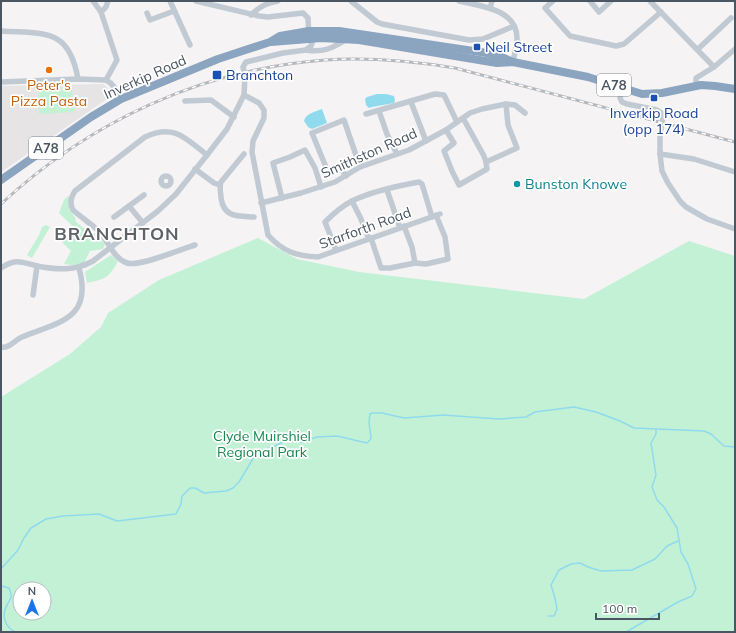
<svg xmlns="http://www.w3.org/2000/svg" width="736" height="633" font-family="Mulish,sans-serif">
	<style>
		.education { fill: #e6e4e5 }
		.green { fill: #c3f1d5; fill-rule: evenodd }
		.water { fill: #90daee }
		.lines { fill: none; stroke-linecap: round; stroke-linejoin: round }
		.stream { stroke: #90daee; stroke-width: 1.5 }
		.minor { stroke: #c1cad2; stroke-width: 5.5 }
		.highway { stroke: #8ba5c1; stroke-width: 8 }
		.rail-casing { stroke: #b5b8bd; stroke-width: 3 }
		.rail { stroke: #fff; stroke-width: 1.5; stroke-dasharray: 4.5; stroke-linecap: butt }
		.transit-dot { fill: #1a4fb4; stroke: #fff; stroke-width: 1.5 }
		.food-dot { fill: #e8710a; stroke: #fff; stroke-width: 1.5 }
		.culture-dot { fill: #0f9aa8; stroke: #fff; stroke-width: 1.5 }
		.labels { text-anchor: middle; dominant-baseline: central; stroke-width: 3.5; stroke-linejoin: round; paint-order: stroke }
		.shield { fill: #fff; stroke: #808990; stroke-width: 1 }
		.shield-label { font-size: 13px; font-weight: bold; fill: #4a5661 }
		.transit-label { font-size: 14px; fill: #164399; stroke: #fff; text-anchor: start }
		.street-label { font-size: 14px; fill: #4a5661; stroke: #fff }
		.food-label { font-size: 14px; fill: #c56008; stroke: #fff }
		.culture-label { font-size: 14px; fill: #0d838f; stroke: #fff; text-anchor: start }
		.park-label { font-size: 14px; fill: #17864f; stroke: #fff }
		.district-label { font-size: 18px; font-weight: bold; letter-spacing: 1px; fill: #5f6368; stroke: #fff }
	</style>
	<rect width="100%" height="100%" fill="#f5f3f3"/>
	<path class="education" d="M103,84L107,87L109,93L107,99L1,172V86Z"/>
	<g class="green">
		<path d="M72,90L74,112L39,114L38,91Z"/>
		<path d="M68,196L69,197V209L76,219L75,221L87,231L94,233L105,244L103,249L90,251L84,263L73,265L64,264L71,251L62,242L66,238L80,233L59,213L64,200Z"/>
		<path d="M46,225L50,227L32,258L27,255L39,235L42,227Z"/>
		<path d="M258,238L297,259L359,272L584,299L689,241L735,256V632H1V397L70,354L101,327L108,313L159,280ZM20,589H44V613H20Z"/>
		<path d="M111,255L118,261C109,278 105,279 87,283L85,272Z"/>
	</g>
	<g class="water">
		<path d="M377,94H386L394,96L395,100L394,103L372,107L369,108L366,105L365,99L367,97Z"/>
		<path d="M322,109L327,123L312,129L308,127L304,121C306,113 315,112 322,109Z"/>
	</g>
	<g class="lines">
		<g class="stream">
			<path d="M1,569L18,550L24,538L31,528L46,519L63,516L99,514L117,521L176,514L181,504L182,496L190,488H195L204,493L226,491L233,488L239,482L257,452L273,447L285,441L302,442L317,437L337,436L367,443L370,440L371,438L369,422L370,414L372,413H382L404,418L443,415L499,419L526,417L535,412L574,407L596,412L620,421L634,428L704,431L711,434L724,446L735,447"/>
			<path d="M1,586L9,588C10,591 12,594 11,597C11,600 8,602 7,605C1,615 5,627 15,632"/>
			<path d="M548,616H554L557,609L555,598L551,585L559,570L571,564L580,563L588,567L601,571L632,570L655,559L667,546L678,541"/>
			<path d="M626,632L678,602L692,596L696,589L688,564L681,552L677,528L664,507L657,500L652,487L656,475L651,443L656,434V430"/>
		</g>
		<g class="minor">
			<path d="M93,1L101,12L117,60L106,80"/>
			<path d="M170,1L190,45"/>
			<path d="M351,1L377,22L382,24L469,40L483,39L514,26"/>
			<path d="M459,1C480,6 517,9 517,38C517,46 514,55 513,62"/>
			<path d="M553,1L545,8L570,36L616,46L624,44L661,12"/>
			<path d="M590,1L599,12L611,1"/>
			<path d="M650,1L714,67"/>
			<path d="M490,8L492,1"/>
			<path d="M101,12L106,7L108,1"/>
			<path d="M147,13L150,20L174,11"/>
			<path d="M251,15C260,6 267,3 278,1"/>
			<path d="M1,31C44,34 69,27 78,79"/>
			<path d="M698,49L731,18"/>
			<path d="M306,50C323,53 333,48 347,39"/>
			<path d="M1,82L78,79L106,80C114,84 117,91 121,99"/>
			<path d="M696,86V78L714,67L735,49"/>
			<path d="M623,88L620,98L622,102L627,104L657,110L663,114V118L660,134V154L662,171L668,183L680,201L686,207L707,219L735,229"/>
			<path d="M244,95L259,103L264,110V118L253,141L252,152L268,235C283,252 297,256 318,257L440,214"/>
			<path d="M185,101L211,100L234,117"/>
			<path d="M411,102L426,141"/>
			<path d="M379,111L387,134L397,154"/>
			<path d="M366,114L435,94L444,95L457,122"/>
			<path d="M463,118L484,156L486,162"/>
			<path d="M446,130L454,143L444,151L452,171L459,185L487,169L486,162L517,148L508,125L506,104"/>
			<path d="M244,154L221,182C219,187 221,193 221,198C224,218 238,216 254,217"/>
			<path d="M660,154L694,159L735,172"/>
			<path d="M195,169L214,183L220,185"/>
			<circle cx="166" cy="181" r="5"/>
			<path d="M346,176L342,170L328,172L312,133L344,120L360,167"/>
			<path d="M387,190L400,228"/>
			<path d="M282,198L273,163L290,157L305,150L315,168L321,187"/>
			<path d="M352,201L361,219L369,239"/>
			<path d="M261,203L301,193L335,182L360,167L409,150L446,130L470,113L482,109L506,104L515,105L525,113"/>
			<path d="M129,206L143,223"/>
			<path d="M114,217L144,195"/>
			<path d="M404,226L412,247L415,263"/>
			<path d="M371,238L381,268H390L415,263L426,264L448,259L445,237L436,215"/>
			<path d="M195,245C181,249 140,267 127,263C114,259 108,241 99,231C91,224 81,217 73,210C69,203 71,197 75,191L145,137C174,123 186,139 207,155"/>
			<path d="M336,250L325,222C333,214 342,206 352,201C372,191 397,186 419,182L422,184L432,217"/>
			<path d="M1,268C16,258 21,262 37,266C57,270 75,271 93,261L158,211L176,194L207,155L227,129L244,95L245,76L243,67L246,62L283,53L306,50L311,46L312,43L309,39L308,18L303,13L268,17L259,16L196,1"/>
			<path d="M33,295L37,266"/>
			<path d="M1,347C9,349 15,340 22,337C59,322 93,319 79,268"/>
		</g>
		<g class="highway">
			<path d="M271,42L321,38L359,40L497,63L513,62L588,77L642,94L662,93L701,85L715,86L735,89"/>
			<path d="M1,180L91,117L121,99L218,59L270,42L280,36L309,31H339L487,53L499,56L513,62"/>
		</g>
		<defs>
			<path id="rail" d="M1,204C90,121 203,69 325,60C369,57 412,61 455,68L735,142"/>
		</defs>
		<use href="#rail" class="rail-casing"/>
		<use href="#rail" class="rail"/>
	</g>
	<g class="transit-dot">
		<rect x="473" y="43" width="8" height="8" rx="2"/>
		<rect x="212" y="70" width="10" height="10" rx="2"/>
		<rect x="650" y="94" width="8" height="8" rx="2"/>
	</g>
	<circle class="food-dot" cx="49" cy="70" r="4"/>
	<circle class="culture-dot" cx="517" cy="184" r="4"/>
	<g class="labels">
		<g class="shield">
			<rect x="597" y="74" width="34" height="22" rx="3"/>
			<rect x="29" y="137" width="34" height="22" rx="3"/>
		</g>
		<g class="shield-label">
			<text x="614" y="85">A78</text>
			<text x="46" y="148">A78</text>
		</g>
		<g class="transit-label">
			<text x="485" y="47">Neil Street</text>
			<text x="226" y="75">Branchton</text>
			<text x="654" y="113" text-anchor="middle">Inverkip Road<tspan x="654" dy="16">(opp 174)</tspan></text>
		</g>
		<g class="street-label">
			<text transform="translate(145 77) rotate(-24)">Inverkip Road</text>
			<text transform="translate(369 153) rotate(-24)">Smithston Road</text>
			<text transform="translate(365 228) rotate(-20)">Starforth Road</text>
		</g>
		<g class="food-label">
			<text x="49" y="85">Peter's<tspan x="49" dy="16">Pizza Pasta</tspan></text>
		</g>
		<g class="culture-label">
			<text x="525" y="184">Bunston Knowe</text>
		</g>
		<g class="park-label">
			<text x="262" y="436">Clyde Muirshiel<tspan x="262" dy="16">Regional Park</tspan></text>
		</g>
		<g class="district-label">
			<text x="117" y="233">BRANCHTON</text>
		</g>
	</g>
	<rect width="736" height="633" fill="none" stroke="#4a5661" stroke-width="4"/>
	<g transform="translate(32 601)"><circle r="19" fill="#ffffff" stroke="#b7bbc0"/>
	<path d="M0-3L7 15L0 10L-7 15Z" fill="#1a73e8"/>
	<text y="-6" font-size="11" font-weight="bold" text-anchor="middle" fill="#4a5661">N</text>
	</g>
	<path d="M596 613v6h63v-6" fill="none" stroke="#4a5661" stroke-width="2"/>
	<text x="602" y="613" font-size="12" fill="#4a5661" stroke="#ffffff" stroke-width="3" paint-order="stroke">100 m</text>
</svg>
